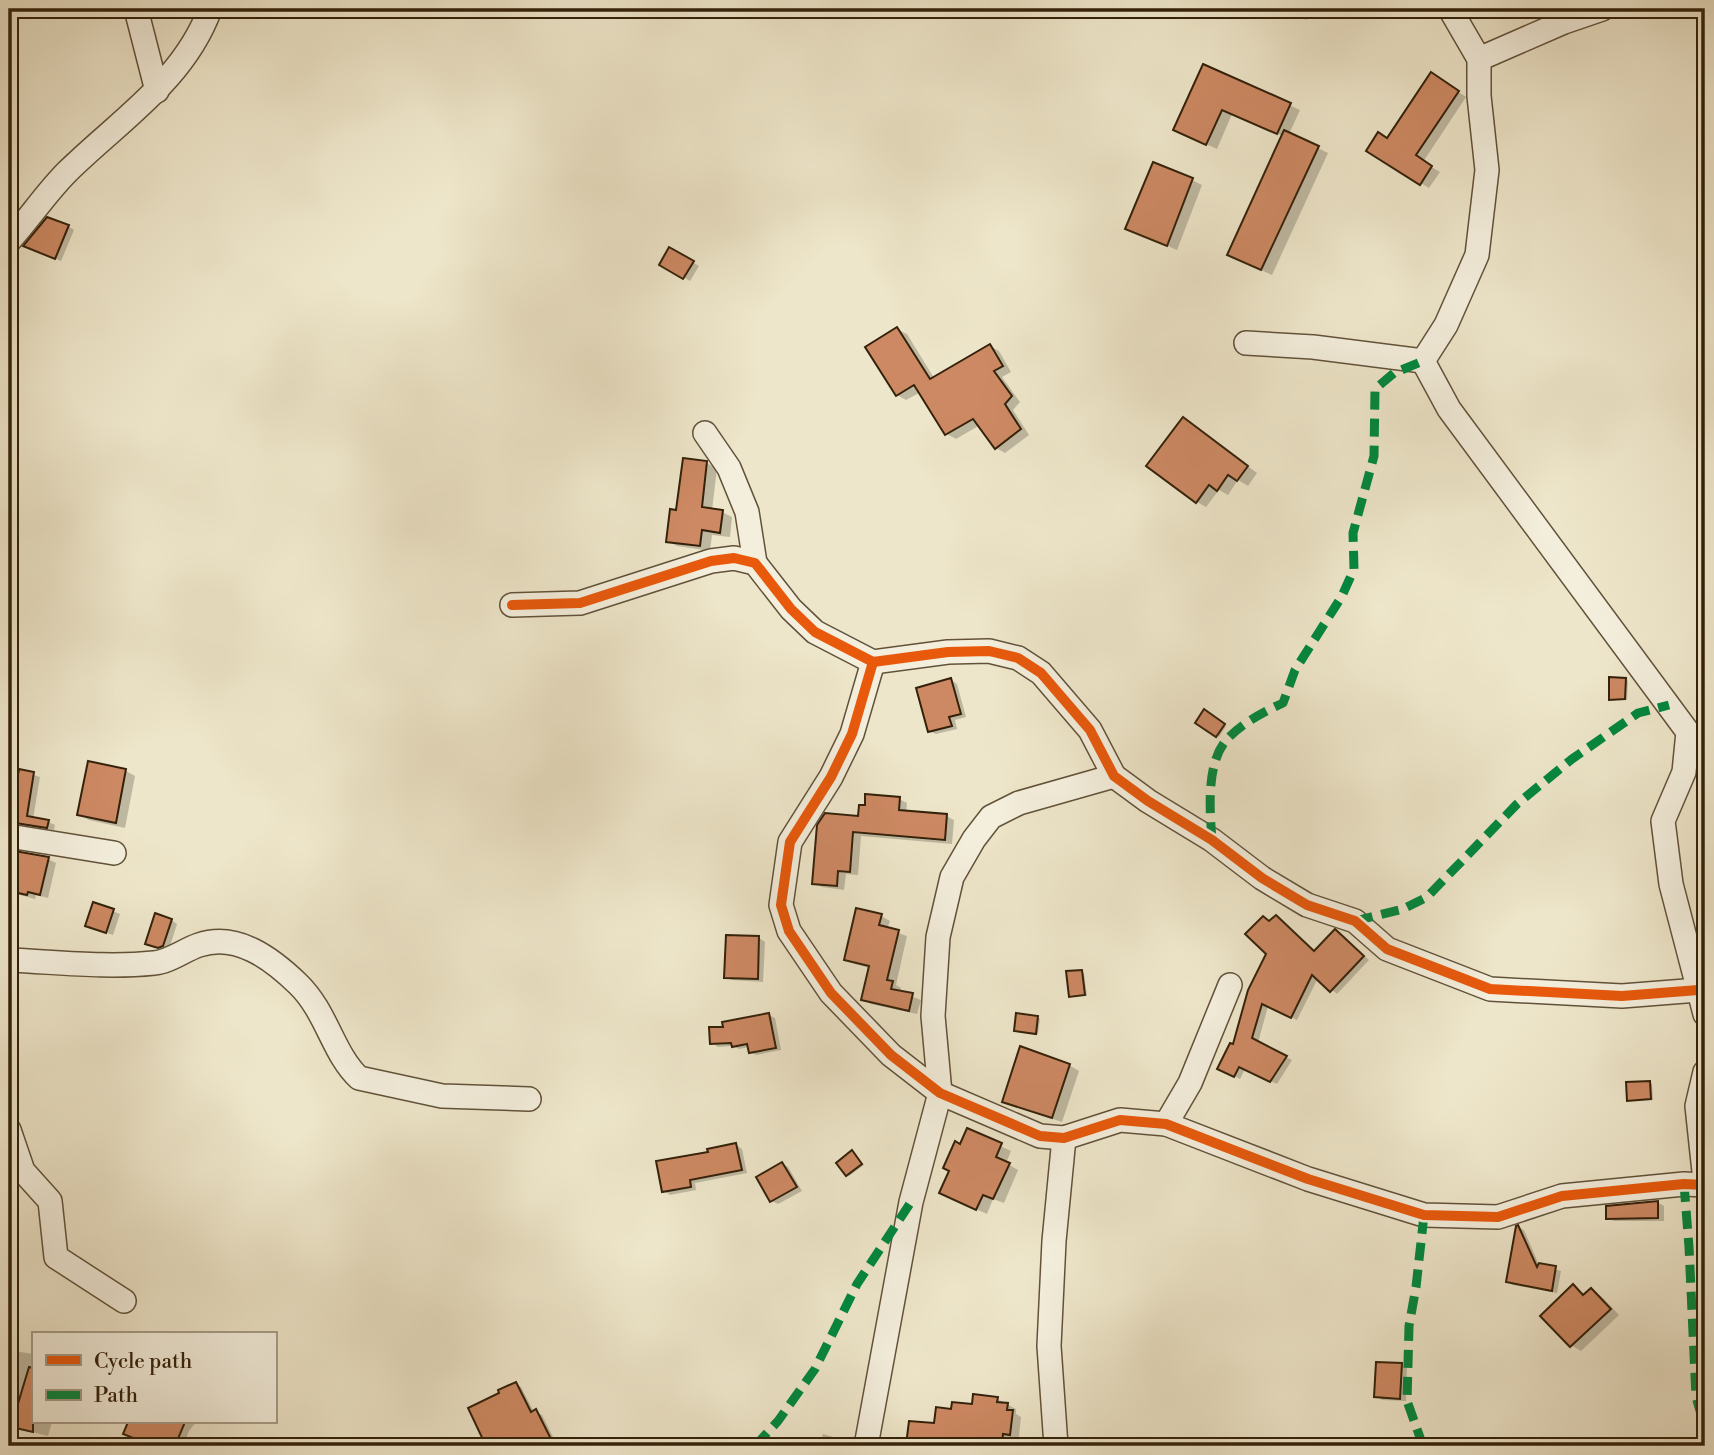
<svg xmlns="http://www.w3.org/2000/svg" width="1714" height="1455" font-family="'Libre Bodoni',serif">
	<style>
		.shadow { fill: #0003 }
		.building { fill: #cd8963; stroke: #33210a; stroke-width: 2 }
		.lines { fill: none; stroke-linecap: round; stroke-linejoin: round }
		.minor-casing { stroke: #62523a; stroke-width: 26 }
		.minor { stroke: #f4efdd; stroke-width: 23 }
		.quiet { stroke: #00873e; stroke-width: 9; stroke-dasharray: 18 9; stroke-linecap: butt }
		.cycleway-casing { stroke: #f4efdd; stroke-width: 15 }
		.cycleway { stroke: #e8590c; stroke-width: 10 }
	</style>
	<rect width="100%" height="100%" fill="#eee6ca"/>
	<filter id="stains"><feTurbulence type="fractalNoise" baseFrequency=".00286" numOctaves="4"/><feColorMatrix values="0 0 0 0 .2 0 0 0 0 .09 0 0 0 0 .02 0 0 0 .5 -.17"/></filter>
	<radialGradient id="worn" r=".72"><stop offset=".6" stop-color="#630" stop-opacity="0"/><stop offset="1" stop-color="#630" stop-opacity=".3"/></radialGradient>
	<g class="shadow">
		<path d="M1293,9H1324L1306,20L1297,15Z"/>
		<path d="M1204,66L1300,110L1289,134L1328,153L1272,275L1239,260L1283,136L1232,114L1217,149L1185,135Z"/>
		<path d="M1438,79L1466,97L1423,162L1440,172L1429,188L1368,151L1387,140Z"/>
		<path d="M1192,180L1202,185L1177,250L1128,229Z"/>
		<path d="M68,226L74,230L61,261L31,249Z"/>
		<path d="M670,249L699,266L690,281L661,264Z"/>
		<path d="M897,329L907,334L934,378L990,346L999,351L1011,372L1002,377L1020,402L1013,410L1029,435L1005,453L996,448L980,425L956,439L947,434L921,392L906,400L897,395Z"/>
		<path d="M1193,425L1257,473L1248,486L1238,480L1228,495L1219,490L1206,507L1197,502Z"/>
		<path d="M684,460L707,463L717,469L712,510L722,512L732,517L730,537L712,535L710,551L677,546L668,541L678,512Z"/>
		<path d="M1625,679L1628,681L1627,700L1611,699Z"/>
		<path d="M951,680L957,684L966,717L955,720L957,729L936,734L929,731Z"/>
		<path d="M1205,711L1226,726L1219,737L1197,722Z"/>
		<path d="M20,771L40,777L33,819L48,822L55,825L54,830L17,825L11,821Z"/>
		<path d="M126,771L135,776L125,828L89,820L79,814Z"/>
		<path d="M899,799L907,803L906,813L946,816L954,820L952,844L861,836L858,875L846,874L844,890L822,887L814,883L866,807Z"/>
		<path d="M9,852L48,859L56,863L48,898L36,895L35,899L9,892Z"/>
		<path d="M94,904L120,914L113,935L93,928Z"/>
		<path d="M881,916L890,921L887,929L907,936L896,985L901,988L900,992L921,1000L917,1014L871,1004L863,999L870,968L855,964L846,959Z"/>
		<path d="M1276,917L1315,952L1335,931L1369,960L1337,994L1318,978L1297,1020L1268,1006L1258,1043L1292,1060L1277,1084L1245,1069L1240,1079L1219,1068L1234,1047L1268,954L1271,922Z"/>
		<path d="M171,920L177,924L169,949L165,951L147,943Z"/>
		<path d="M759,938L765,942L763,982L732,980L726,977Z"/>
		<path d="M1082,972L1084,973L1087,996L1073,997L1070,996Z"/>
		<path d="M769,1015L775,1018L781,1050L756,1055L750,1052L749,1047L739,1049L733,1046L718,1047L712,1043L725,1028Z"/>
		<path d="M1038,1018L1040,1019L1038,1034L1016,1030Z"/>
		<path d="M1069,1065L1079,1071L1062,1122L1014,1106L1004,1101Z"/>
		<path d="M1650,1082L1652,1084L1653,1100H1629Z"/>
		<path d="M968,1131L1011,1151L1006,1163L1018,1170L1004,1203L993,1199L987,1214L951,1198V1171Z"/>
		<path d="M736,1145L742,1149L747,1173L695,1183L696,1190L670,1195L664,1191L710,1153Z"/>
		<path d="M853,1152L864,1165L849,1176L847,1174Z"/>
		<path d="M782,1164L788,1167L802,1191L778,1204L772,1201Z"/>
		<path d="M1657,1202L1664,1206V1221H1614L1608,1218Z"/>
		<path d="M1518,1227L1524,1230L1539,1265L1561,1271L1557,1293L1513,1285L1508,1282Z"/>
		<path d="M1574,1287L1586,1295L1591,1290L1601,1296L1619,1315L1581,1351L1571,1345Z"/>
		<path d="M9,1350L33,1354V1422H52L48,1436L9,1426L12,1402H9Z"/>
		<path d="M1401,1365L1407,1368L1406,1401L1382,1400L1376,1396Z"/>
		<path d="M516,1384L521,1387L534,1412L542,1415L557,1445L488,1446L470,1409L502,1394Z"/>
		<path d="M997,1399L1016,1409V1414L1021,1417L1018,1446H912L908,1444L936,1425L953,1411Z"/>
		<path d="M130,1422L150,1424L152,1422H196L189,1431L183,1446H129L133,1437L125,1433Z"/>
		<path d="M823,1434L846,1441L851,1446H819Z"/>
	</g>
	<g class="building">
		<path d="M1203,64L1291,103L1277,134L1222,110L1206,145L1173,130Z"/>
		<path d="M1431,72L1459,91L1416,155L1432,166L1420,185L1366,151L1378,132L1387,138Z"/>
		<path d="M1284,130L1319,146L1261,270L1227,255Z"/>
		<path d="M1153,162L1193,178L1167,246L1125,229Z"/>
		<path d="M47,217L69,225L55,259L23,246Z"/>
		<path d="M669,247L694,261L683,279L659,265Z"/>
		<path d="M897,327L930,379L990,344L1003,366L994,371L1012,396L1005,404L1021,429L995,449L973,419L945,435L914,385L896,396L865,347Z"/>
		<path d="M1183,417L1248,466L1237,481L1228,475L1217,491L1209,485L1196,503L1146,466Z"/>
		<path d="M683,458L707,461L702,507L723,510L720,533L702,530L700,546L666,542L670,509L676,510Z"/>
		<path d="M1609,677L1626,678L1625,699L1609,700Z"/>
		<path d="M951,678L961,714L949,717L952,726L928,732L916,688Z"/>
		<path d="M1204,709L1225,724L1216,737L1195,723Z"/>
		<path d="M88,761L126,769L116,823L77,815Z"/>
		<path d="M19,769L34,772L27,816L49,820L47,828L9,822Z"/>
		<path d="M865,794L900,797L899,810L947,814L945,840L853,832L850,872L838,871L837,886L812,884L817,825L825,813L858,816L859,805H865Z"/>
		<path d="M9,850L49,857L40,895L28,892L27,895L9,891Z"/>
		<path d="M93,902L114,909L106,933L85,926Z"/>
		<path d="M856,908L882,914L879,925L899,930L887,980L893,981L891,989L913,993L909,1011L861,1000L869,966L844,960Z"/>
		<path d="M155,913L172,919L163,946L158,948L145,944Z"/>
		<path d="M1276,915L1314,951L1335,929L1364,956L1330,992L1312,975L1291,1018L1262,1004L1252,1038L1287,1056L1270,1082L1239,1067L1234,1077L1217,1069L1230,1043L1233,1044L1248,990L1266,954L1245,934L1263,916L1269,921Z"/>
		<path d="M726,935L759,936L758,979L724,978Z"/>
		<path d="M1082,970L1085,995L1069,997L1066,971Z"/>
		<path d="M769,1013L776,1048L749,1053L747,1044L732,1047L731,1043L710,1044L709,1027H723L722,1022Z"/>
		<path d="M1016,1013L1038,1016L1036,1034L1014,1031Z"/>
		<path d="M1020,1046L1070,1064L1052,1118L1002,1102Z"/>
		<path d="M1650,1081L1651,1099L1627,1101L1626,1082Z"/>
		<path d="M967,1128L1002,1143L996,1157L1010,1163L993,1199L983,1195L976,1210L939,1193L949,1171L943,1168L955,1141L960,1144Z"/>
		<path d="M736,1143L742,1170L690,1180L691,1187L662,1192L656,1161L708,1152L707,1149Z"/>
		<path d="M852,1150L862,1164L846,1176L836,1163Z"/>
		<path d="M782,1162L797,1187L770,1202L756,1177Z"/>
		<path d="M1658,1201V1218L1606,1219V1206Z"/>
		<path d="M1518,1225L1537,1267L1539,1263L1556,1266L1552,1291L1506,1282L1516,1226Z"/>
		<path d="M1573,1284L1583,1295L1591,1288L1611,1309L1570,1347L1540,1316Z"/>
		<path d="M1376,1362L1402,1363L1400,1399L1374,1397Z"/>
		<path d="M29,1367L33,1368V1432L11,1427Z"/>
		<path d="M516,1382L531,1412L536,1409L552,1441L542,1446H486L468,1408L499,1393L498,1390Z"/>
		<path d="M973,1394L998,1397L997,1402L1008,1403L1007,1410H1013L1010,1435L1003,1434L1002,1446L906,1445L909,1421L934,1423L936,1407L951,1409L952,1402L972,1404Z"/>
		<path d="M128,1422H185L175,1446H153L123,1434Z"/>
	</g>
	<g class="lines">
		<defs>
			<g id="minor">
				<path d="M136,9L157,91"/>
				<path d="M1479,59L1564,22L1602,9"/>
				<path d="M9,241C29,219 46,193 67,172C120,120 184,80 210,9"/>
				<path d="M1246,343L1313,347L1423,361"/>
				<path d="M1423,361L1449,409L1688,732L1684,772L1663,821L1671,884L1705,1014"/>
				<path d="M1423,361L1446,325L1477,255L1487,170L1479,96V59L1450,9"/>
				<path d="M705,433L729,468L747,512L755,563"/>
				<path d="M512,605L580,603L711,561L734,558L755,563L791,609L815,632L873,662L948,652L989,651L1018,658L1041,673L1090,730L1114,776L1148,801L1212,840L1262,878L1307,905L1355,921L1387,949L1490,989L1622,996L1698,990"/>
				<path d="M873,662L852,734L831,777L790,842L781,905L789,931L831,993L891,1055L940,1093L1040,1136L1064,1138L1120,1120L1166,1124L1308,1179L1424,1215L1498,1217L1562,1196L1684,1184L1705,1185"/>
				<path d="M9,836L114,853"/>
				<path d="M9,960C57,962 106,968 154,963C169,962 184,950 199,945C237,932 272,959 298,984C327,1012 333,1054 359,1078L442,1096L529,1099"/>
				<path d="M1705,1072L1697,1106L1705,1181"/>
				<path d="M1166,1124L1190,1083L1230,985"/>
				<path d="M9,1130L23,1171L50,1201L56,1257L124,1301"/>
				<path d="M866,1446L911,1202L940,1093L933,1016L938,937L952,877L974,839L991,817L1019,803L1114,776"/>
				<path d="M1056,1446L1049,1346L1054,1241L1064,1138"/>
			</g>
		</defs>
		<use href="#minor" class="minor-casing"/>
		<use href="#minor" class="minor"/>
		<g class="quiet">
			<path d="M1212,840C1210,812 1206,768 1224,743C1237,726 1263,712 1283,703L1295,670L1342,596L1354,569L1353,533L1374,456L1375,389L1394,373L1423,361"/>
			<path d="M1355,921L1403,909L1427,897L1517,804L1572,759L1638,713L1669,705"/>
			<path d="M1684,1184L1689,1247L1696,1397L1705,1428"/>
			<path d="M755,1446L778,1421L815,1369L857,1284L911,1202"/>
			<path d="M1423,1446L1407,1401L1409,1326L1416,1287L1424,1215"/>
		</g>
		<defs>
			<g id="cycleway">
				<path d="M512,605L580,603L711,561L734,558L755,563L791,609L815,632L873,662L948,652L989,651L1018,658L1041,673L1090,730L1114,776L1148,801L1212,840L1262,878L1307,905L1355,921L1387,949L1490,989L1622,996L1698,990"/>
				<path d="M873,662L852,734L831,777L790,842L781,905L789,931L831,993L891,1055L940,1093L1040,1136L1064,1138L1120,1120L1166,1124L1308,1179L1424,1215L1498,1217L1562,1196L1684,1184L1705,1185"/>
			</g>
		</defs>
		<use href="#cycleway" class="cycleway-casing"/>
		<use href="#cycleway" class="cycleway"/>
	</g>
	<rect width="1714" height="1455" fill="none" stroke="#eee6ca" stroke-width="35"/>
	<rect x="10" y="10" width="1693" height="1434" fill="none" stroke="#33210a" stroke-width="3.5"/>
	<rect x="18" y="18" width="1679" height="1420" fill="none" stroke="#33210a" stroke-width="2"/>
	<rect x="32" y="1332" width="245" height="91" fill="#f4efdd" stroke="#a79d89" stroke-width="2"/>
	<rect x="46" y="1355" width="35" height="10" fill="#e8590c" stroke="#a79d89" stroke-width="2"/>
	<text x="94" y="1368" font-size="21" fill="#33210a">Cycle path</text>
	<rect x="46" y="1390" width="35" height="10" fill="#00873e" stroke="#a79d89" stroke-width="2"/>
	<text x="94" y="1402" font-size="21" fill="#33210a">Path</text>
	<rect width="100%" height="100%" filter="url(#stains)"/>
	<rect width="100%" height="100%" fill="url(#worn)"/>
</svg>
